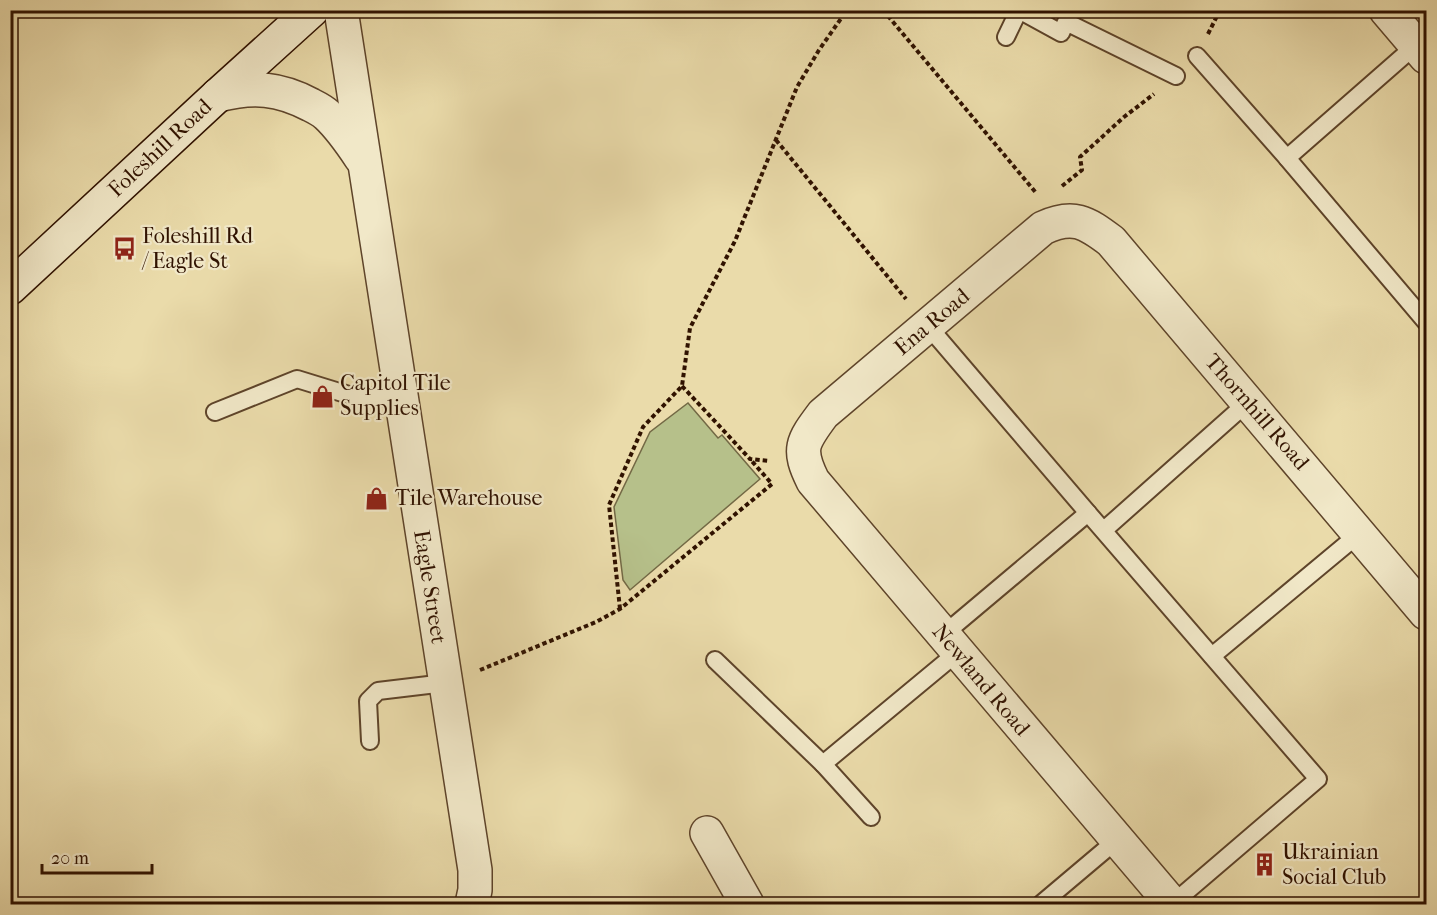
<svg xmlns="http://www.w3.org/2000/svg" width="1437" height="915" font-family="'IM FELL French Canon',serif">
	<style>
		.green { fill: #b6c08a; stroke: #736945; stroke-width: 1.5 }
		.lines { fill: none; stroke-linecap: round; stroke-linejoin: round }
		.service-casing { stroke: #5e442a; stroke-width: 20 }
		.minor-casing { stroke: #5e442a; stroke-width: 36 }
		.secondary-casing { stroke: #301200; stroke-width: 36 }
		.path { stroke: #301200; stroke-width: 4; stroke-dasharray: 4.5 3; stroke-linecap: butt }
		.service { stroke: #f1e8c8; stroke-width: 16 }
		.minor { stroke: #f1e8c8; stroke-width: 33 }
		.secondary { stroke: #f1e8c8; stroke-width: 33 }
		.labels { text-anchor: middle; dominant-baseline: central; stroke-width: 4.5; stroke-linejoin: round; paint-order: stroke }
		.street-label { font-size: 22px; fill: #301200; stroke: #f1e8c8 }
		.poi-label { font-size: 22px; fill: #301200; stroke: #f1e8c8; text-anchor: start }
	</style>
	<rect width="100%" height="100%" fill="#eadbaa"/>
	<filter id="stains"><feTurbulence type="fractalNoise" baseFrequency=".00333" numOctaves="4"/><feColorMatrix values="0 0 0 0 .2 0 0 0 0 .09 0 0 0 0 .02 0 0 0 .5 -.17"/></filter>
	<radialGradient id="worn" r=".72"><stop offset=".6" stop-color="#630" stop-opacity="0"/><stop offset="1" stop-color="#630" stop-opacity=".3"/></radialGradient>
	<path class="green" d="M688,403L718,438L722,435L760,479L630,590L623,580L614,507L650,432Z"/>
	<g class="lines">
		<defs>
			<g id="service">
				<path d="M1019,10L1061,33L1066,22L1176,76"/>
				<path d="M1006,37L1019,10"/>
				<path d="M1197,56L1287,158L1416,45"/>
				<path d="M1287,158L1426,322"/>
				<path d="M928,326L1088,513"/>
				<path d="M215,412L297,379L349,395L401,399"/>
				<path d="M1104,530L1248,402"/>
				<path d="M943,635L1088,513L1318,779L1172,904"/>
				<path d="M1212,656L1360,533"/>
				<path d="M715,660L823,764"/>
				<path d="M370,741L368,701L378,691L445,683"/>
				<path d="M871,817L823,764L958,652"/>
				<path d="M1041,904L1118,839"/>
			</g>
			<g id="minor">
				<path d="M341,10L475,870V890L472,904"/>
				<path d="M1386,10L1426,57"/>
				<path d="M218,95C253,86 279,88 311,105C317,108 323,111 327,115C340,127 351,143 361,158"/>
				<path d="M707,833L747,904"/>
				<path d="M1172,904L813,481C797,449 802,442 823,414L1043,228C1073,214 1086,222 1111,241L1426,613"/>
			</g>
			<path id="secondary" d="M10,288L218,95L312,10"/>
		</defs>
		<use href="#service" class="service-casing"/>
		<use href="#minor" class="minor-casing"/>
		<use href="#secondary" class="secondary-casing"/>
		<g class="path">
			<path d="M883,10L1037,194"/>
			<path d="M1208,34L1220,10"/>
			<path d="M776,140L906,299"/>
			<path d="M1062,186L1082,170L1080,157L1124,117L1154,94"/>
			<path d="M682,386L750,459L769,461"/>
			<path d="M620,609L609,505L643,427L682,386L690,328L735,241L797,87L819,50L847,10"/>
			<path d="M480,670L596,622L620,609L772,484L750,459"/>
		</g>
		<use href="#service" class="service"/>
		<use href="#minor" class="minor"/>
		<use href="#secondary" class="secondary"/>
	</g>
	<defs>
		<symbol id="bus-bare" viewBox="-9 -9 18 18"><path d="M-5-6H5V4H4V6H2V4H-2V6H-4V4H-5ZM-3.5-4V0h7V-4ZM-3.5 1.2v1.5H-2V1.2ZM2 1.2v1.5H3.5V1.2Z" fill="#8f2418" stroke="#f1e8c8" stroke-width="2.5" paint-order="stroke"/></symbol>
		<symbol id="shop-bare" viewBox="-9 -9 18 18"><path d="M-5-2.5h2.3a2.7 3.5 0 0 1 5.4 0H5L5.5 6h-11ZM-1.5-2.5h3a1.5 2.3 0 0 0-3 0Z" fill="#8f2418" stroke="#f1e8c8" stroke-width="2.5" paint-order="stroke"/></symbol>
		<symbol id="building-bare" viewBox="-9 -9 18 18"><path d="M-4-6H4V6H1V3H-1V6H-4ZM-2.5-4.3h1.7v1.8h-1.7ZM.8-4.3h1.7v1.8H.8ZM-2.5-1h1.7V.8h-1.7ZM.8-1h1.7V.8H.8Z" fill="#8f2418" stroke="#f1e8c8" stroke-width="2.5" paint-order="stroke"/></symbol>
	</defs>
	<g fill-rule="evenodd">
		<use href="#bus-bare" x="108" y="232" width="33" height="33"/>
		<use href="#shop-bare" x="306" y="380" width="33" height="33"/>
		<use href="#shop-bare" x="360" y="482" width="33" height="33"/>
		<use href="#building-bare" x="1248" y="848" width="33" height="33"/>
	</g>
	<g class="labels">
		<g class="street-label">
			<text transform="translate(160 148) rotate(-43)">Foleshill Road</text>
			<text transform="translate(932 322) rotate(-40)">Ena Road</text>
			<text transform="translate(1257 412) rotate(49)">Thornhill Road</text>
			<text transform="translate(430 587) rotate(81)">Eagle Street</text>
			<text transform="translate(981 680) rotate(50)">Newland Road</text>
		</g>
		<g class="poi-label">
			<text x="142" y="236">Foleshill Rd<tspan x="142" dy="25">/ Eagle St</tspan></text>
			<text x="340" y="383">Capitol Tile<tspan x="340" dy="25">Supplies</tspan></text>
			<text x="395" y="498">Tile Warehouse</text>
			<text x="1282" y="852">Ukrainian<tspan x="1282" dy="25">Social Club</tspan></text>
		</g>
	</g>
	<rect width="1437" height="915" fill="none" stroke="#eadbaa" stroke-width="36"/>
	<rect x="12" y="12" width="1413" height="891" fill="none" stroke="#301200" stroke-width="3"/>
	<rect x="18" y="18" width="1401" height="879" fill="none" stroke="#301200" stroke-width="1.5"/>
	<path d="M42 864v9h110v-9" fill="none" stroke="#301200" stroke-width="3"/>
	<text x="51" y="864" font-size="18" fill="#301200" stroke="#f1e8c8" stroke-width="4.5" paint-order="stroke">20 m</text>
	<rect width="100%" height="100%" filter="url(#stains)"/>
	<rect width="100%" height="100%" fill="url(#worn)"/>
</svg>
